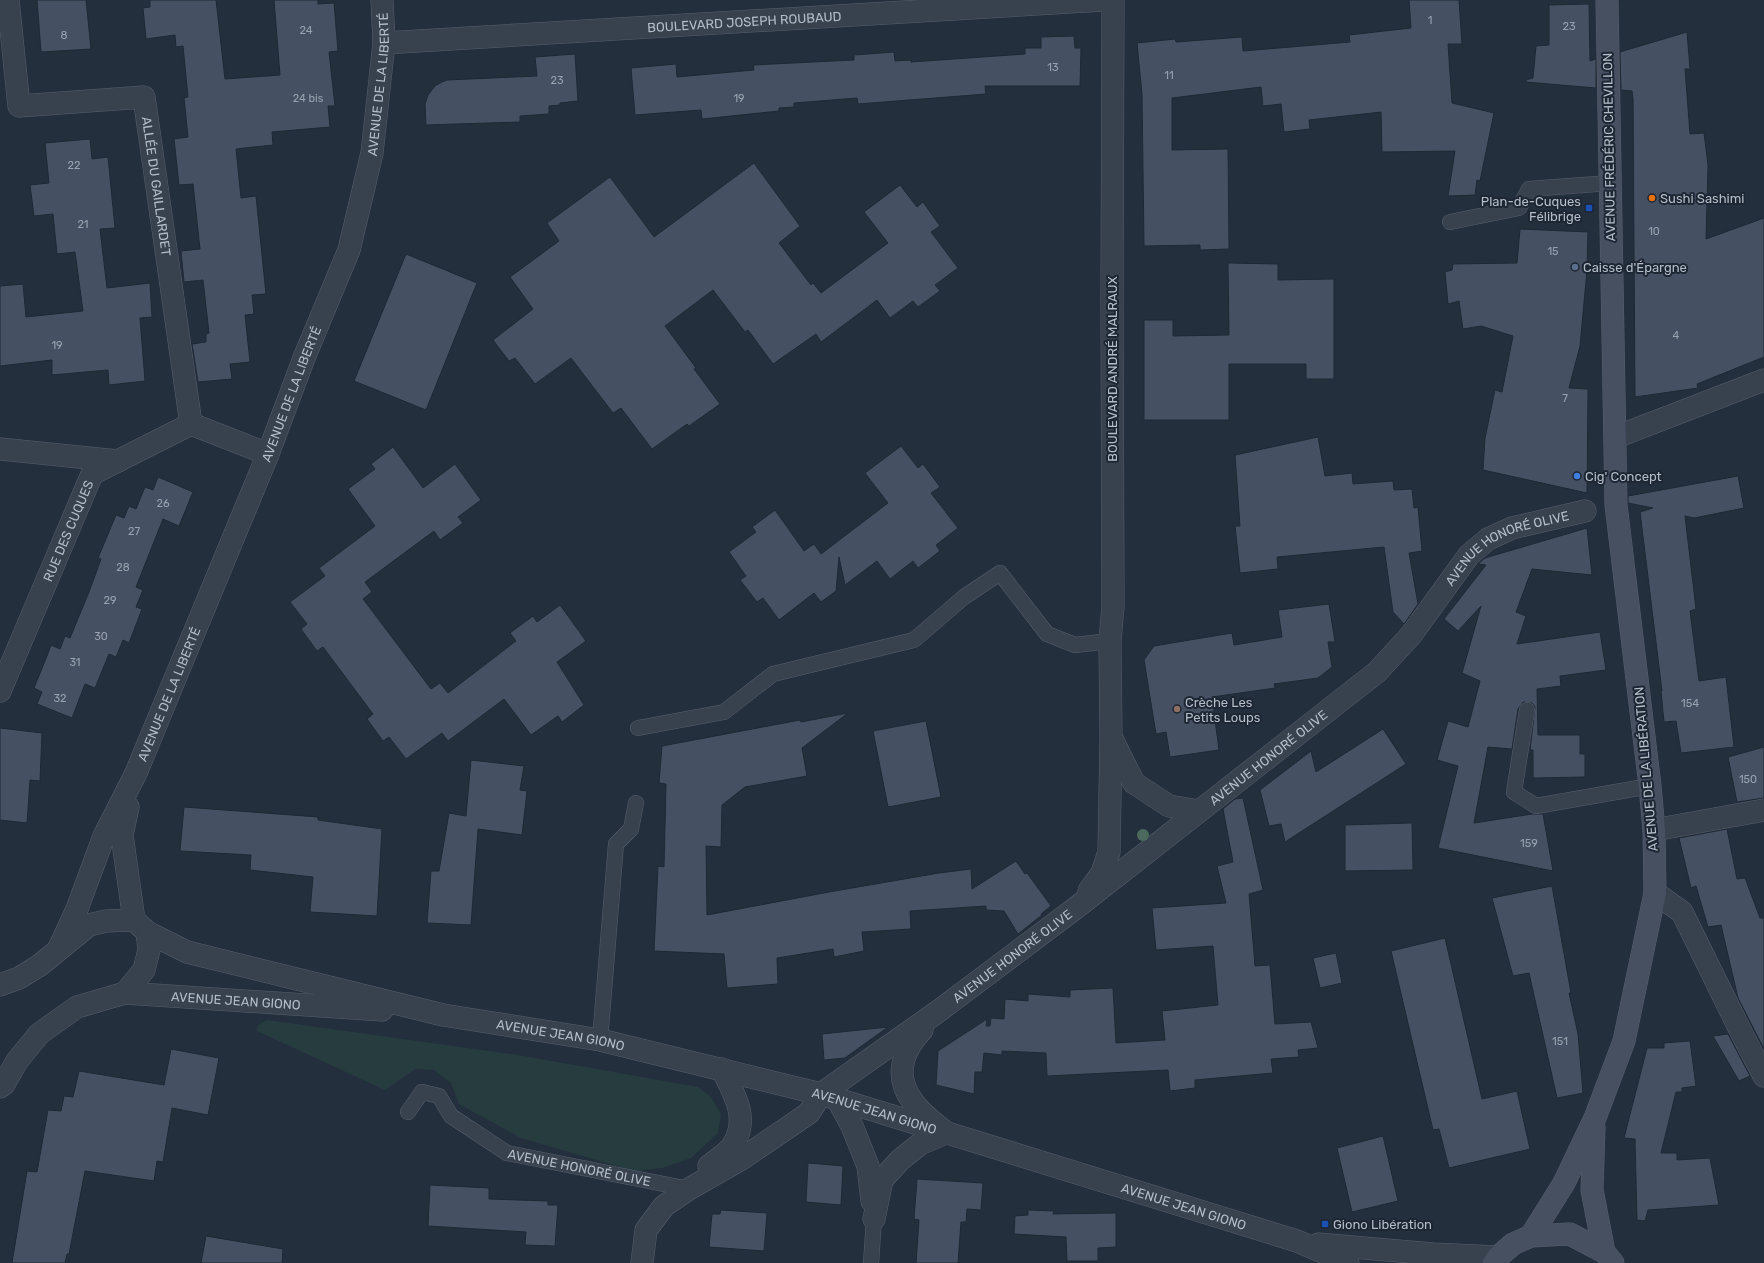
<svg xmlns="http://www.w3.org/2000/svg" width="1764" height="1263" font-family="Rubik,sans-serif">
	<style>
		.green { fill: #263c3f }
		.building { fill: #455162; stroke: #1f2835 }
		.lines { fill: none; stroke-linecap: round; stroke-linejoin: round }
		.service-casing { stroke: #565f6c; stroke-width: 16 }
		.minor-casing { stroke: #565f6c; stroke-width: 23 }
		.tertiary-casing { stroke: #565f6c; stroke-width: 23 }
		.secondary-casing { stroke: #565f6c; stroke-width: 23 }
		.service { stroke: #38414e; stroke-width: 15 }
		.minor { stroke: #38414e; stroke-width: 22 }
		.tertiary { stroke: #38414e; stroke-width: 22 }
		.secondary { stroke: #465061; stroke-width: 22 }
		.tree { fill: #4b6a5d }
		.food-dot { fill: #e8710a; stroke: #1d2633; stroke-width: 1.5 }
		.transit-dot { fill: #1a4fb4; stroke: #1d2633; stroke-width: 1.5 }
		.service-dot { fill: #5c6f8a; stroke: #1d2633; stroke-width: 1.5 }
		.shop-dot { fill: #3f7fe0; stroke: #1d2633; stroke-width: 1.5 }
		.education-dot { fill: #8d6e63; stroke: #1d2633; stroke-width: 1.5 }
		.labels { text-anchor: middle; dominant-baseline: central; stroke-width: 4; stroke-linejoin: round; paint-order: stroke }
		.number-label { font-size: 11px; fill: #98a1af }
		.street-label { font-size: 13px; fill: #b4bcc9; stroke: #1d2633 }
		.poi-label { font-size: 13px; fill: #b4bcc9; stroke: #1d2633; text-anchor: start }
	</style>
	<rect width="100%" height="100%" fill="#242f3e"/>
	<path class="green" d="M267,1020L518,1055L698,1087L711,1097L721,1114L718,1133L691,1158L662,1168L634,1171L521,1138L459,1104L451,1083L434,1070L415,1069L385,1090L257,1031L258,1025Z"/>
	<g class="building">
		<path d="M37,0H86L91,49L41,52Z"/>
		<path d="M150,0H216L225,79L280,75L274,0H318V4L334,3L338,51L329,52L335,106H328L330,127L272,132L273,145L236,149L241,198L256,196L266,294L252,295L254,314L245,315L250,362L230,364L232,379L198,382L192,344L206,342V334L209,333L203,280L184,282L181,251L200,249L193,184L179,185L174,139L188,137L184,98L188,97L183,46L176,47L175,35L146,39L143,8L150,7Z"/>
		<path d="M1409,0H1459L1462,44H1448L1452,103L1494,113L1480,181L1477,180L1475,195L1448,196L1455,151L1382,152L1381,112L1309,120L1310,129L1284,132L1281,104L1263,106L1261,87L1172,98V150L1228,149L1229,249L1200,250V245L1144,246L1142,94L1137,43L1175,39L1176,42L1242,37L1243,51L1350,42L1349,35L1411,28Z"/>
		<path d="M1589,4L1590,61L1596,59V88L1526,82V80L1533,78L1536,46L1549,45V5Z"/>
		<path d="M1687,32L1690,69H1685L1690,134L1704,133L1708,165L1706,239L1764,218V357L1697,384L1698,388L1635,397L1633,99L1632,91L1621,90L1620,52Z"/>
		<path d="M1074,36L1075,48H1081L1080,86H985L986,94L858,104L857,98L794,103V107L779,108V111L702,119L701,110L635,115L631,68L676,64L677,77L754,70L753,65L854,60V55L894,52L895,61L911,60V62L1025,54V48H1041V37Z"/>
		<path d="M575,54L578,101L560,103V105L549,106V114L520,116V122L426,125L425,104L428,95L435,86L442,82L447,80L537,76L535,57Z"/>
		<path d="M90,139L92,159L108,157L115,228L100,229L107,288L150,283L152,317L140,318L145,381L109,385L108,370L52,375V360L0,366V286L23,284L26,317L83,311L75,252L57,254L53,214L34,216L30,185L49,183L45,143Z"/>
		<path d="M754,163L800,226L779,243L811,285L813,283L821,293L888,243L864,212L900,185L917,207L923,202L940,226L931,232L958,268L935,285L940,291L918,307L913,301L890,318L877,300L821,342L816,334L773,364L748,330L745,332L713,290L665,326L696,368L694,369L720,404L689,426L687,424L652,449L621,408L613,413L571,358L535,384L515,358L509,361L493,340L533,309L510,277L559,241L547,223L610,177L654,237Z"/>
		<path d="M1520,229L1588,232L1587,270L1580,346L1569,388L1588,389L1587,493L1483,470L1485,438L1495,390L1502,392L1513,336L1481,326L1463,329L1459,301L1448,304L1445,272L1452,270L1453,264L1517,263Z"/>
		<path d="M406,254L477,283L426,410L354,381Z"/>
		<path d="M1228,263L1278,264V280L1334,279V379H1306V364H1229V420H1144V320H1173V336L1229,335Z"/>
		<path d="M1318,437L1325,476L1352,473L1353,484L1393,481L1394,490L1412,489L1414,508L1418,507L1422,551L1409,553L1418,604L1404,624L1393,612L1384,547L1277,557L1278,569L1240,573L1235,526H1240L1235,455Z"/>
		<path d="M901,446L918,468L923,464L940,487L931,493L958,528L936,545L940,551L918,568L913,561L890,579L877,561L845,585L839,557L836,591L821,602L814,593L779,620L763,598L757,602L740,580L746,576L729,552L756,532L752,527L775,510L804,551L814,544L821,554L888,503L865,473Z"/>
		<path d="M393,447L423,488L455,464L481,500L458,517L463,523L440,540L434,531L365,582L372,592L363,599L431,689L440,683L448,693L516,641L510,633L533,616L537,622L560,605L586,641L557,662L584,705L562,722L558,716L531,735L504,699L448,741L442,733L406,759L389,737L383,741L367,719L373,714L323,647L317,651L301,629L307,624L290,602L325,576L319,568L375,526L348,489L375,469L371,464Z"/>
		<path d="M1738,476L1744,508L1694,518L1685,516L1696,609L1690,611L1699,681L1726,677L1734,747L1681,753L1676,721L1664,722L1661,691H1662L1640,512L1653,508L1628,503V496Z"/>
		<path d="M158,477L193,492L179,526L163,519L136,587L143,590L136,607L142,609L129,643L123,640L116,657L109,654L95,688L85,684L72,718L37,704L42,692L34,688L47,656L51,645L60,649L65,636L70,638L89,592L101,559L98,558L116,515L124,518L129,506L136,509L145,487L153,490Z"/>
		<path d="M1587,528L1592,575L1532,569L1516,612L1526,616L1517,644L1600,632L1606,670L1560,676L1561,686L1537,689L1538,735H1580V754H1585V777L1533,778V750H1530L1535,707L1532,703L1523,702L1518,709L1512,749L1488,747L1474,823L1532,814H1543L1553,871L1438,848L1458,766L1437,760L1448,721L1468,727L1480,681L1462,673L1481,606L1458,631L1444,619L1486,565L1478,564L1485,558Z"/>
		<path d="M1329,604L1335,642H1328L1332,667L1318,678L1274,684L1275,688L1212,697L1219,750L1170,757L1166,732L1156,734L1144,660L1154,646L1232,633L1234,645L1282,637L1278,610Z"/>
		<path d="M848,713L802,748L807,776L745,787L722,805L721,847L706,846L707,915L829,892L939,873L971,869L972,889L1016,861L1025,874L1027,873L1051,906L1041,914L1042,915L1018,934L1004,911L986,910V906L910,911L911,929L862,932L864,951L834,957L833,949L777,958L778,984L727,988L724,954L654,951L658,866L664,867L666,784L659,783L662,746L800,720L801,722Z"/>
		<path d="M926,721L941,797L888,807L873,731Z"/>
		<path d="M0,728L42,733L40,781L30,780L27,823L0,820Z"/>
		<path d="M1383,729L1406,764L1285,842L1281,824L1269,826L1260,790L1311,751L1316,772Z"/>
		<path d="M1764,747V798L1737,802L1728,757Z"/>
		<path d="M471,760L524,766L520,790L527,791L522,835L478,829L471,925L427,923L431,871H439L449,813L466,816Z"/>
		<path d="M1243,798L1263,890L1249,894L1255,966L1270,965L1275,1024L1311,1022L1318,1048L1298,1050L1299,1057L1271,1059L1273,1073L1195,1080V1088L1170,1091L1168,1070L1047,1076L1046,1053L1002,1051V1055L984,1053L982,1072H975L974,1094L936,1085L938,1051L987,1019L986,1026H990L991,1018L1004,1019L1005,999L1028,1001V994L1070,997V990L1113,988L1116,1043L1165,1040L1162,1011L1218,1005L1213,946L1156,950L1152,908L1226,903L1217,866L1233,862L1223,809L1235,799Z"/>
		<path d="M184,807L318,817V820L382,829L377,916L310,912L313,877L250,870L251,855L180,851Z"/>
		<path d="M1412,823L1413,870L1345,871V825Z"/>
		<path d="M1727,829L1737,879L1745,878L1760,918H1764V1049L1738,998L1721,925L1708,927L1696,886L1691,888L1679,838Z"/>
		<path d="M1552,886L1571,993H1569L1578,1034L1583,1093L1557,1098L1529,973L1513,976L1492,898Z"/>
		<path d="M1445,938L1482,1099L1517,1091L1530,1149L1449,1168L1439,1129L1433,1130L1391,951Z"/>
		<path d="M1336,953L1342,983L1320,988L1313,958Z"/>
		<path d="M888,1027L845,1058L824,1060L822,1034Z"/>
		<path d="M1728,1034L1750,1076L1739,1081L1713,1036Z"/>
		<path d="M1690,1041L1696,1086L1682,1088V1092H1676L1661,1153H1677V1160L1710,1158L1719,1205L1648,1210L1645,1221L1637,1220L1635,1139L1624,1138L1647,1048H1664V1043Z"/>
		<path d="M171,1049L219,1058L208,1115L172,1108L163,1162L157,1161L154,1181L85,1171L69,1254H67L65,1263H12L27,1171L37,1172L48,1110L61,1111L64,1096L73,1097L79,1071L164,1085Z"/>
		<path d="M1383,1136L1398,1201L1352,1212L1337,1148Z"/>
		<path d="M808,1163L843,1166L841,1205L806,1202Z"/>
		<path d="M917,1179L983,1183L981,1210L967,1209L966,1222H961L958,1263H916L919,1220L914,1219Z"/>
		<path d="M430,1185L489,1188V1199L548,1201V1205H558L555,1246L525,1245L526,1232L428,1226Z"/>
		<path d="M721,1210L767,1213L764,1251L709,1247L712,1214H720Z"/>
		<path d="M1028,1210L1054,1211L1053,1214L1116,1213V1247L1098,1248V1261H1067L1066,1237L1014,1234L1015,1216L1028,1215Z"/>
		<path d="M206,1236L283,1249L282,1263H201Z"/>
	</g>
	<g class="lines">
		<defs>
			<g id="service">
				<path d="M1450,222L1519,208L1529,189L1610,183"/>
				<path d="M1527,710L1514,792L1536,806L1650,786"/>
				<path d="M638,728L724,712L773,674L914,640L964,597L1000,573L1047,634L1075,645L1110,641"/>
				<path d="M600,1040L616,844L631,829L636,803"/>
				<path id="s1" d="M408,1112L422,1092L439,1096L451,1116L507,1153L689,1189"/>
				<path d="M871,1263L874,1219"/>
			</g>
			<g id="minor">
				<path id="s2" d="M8,0L19,106L144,97L191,424L268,454"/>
				<path id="s3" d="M384,43L1104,0"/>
				<path d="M1616,437L1764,380"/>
				<path d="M0,449L118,461"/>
				<path id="s4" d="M0,691L92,474L191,424"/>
				<path d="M1113,741L1134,783L1169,806L1199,811"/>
				<path d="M128,807L122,835L134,920"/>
				<path d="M1654,830L1764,810"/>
				<path d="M1089,891L1102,873L1109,852L1111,738L1110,641L1113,606L1112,299L1113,0"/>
				<path d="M1655,893L1682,912L1742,1034L1764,1076"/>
				<path id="s5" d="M59,948L77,909L104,836L136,773L268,454L304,358L349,250L372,153L384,43L382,0"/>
				<path d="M838,1100L852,1126L868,1166L872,1201"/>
				<path d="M709,1166C717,1159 728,1153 733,1145C750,1118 734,1094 722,1069"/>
				<path d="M874,1219L882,1180L900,1160L920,1144L946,1133C936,1124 921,1114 913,1102C894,1077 902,1051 922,1030"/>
				<path id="s6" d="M642,1263L646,1230L664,1206L689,1189L743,1158L809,1113L821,1094L940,1010L1077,907L1377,672L1411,635L1469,555L1488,539L1512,528L1585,511"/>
			</g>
			<g id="tertiary">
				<path id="s7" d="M0,985L19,978L40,965L89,925L106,921L134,920L147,932L187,952L443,1015L600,1040L821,1094L1297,1241L1348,1263"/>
				<path d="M125,993L144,970L149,950L147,932"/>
				<path id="s8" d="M0,1087L4,1084L17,1061L39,1034L77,1007L125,993L382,1010"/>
				<path d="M1318,1244L1433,1254L1498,1257"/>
			</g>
			<g id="secondary">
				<path d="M1594,1127L1592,1190L1604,1252"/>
				<path d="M1531,1236L1564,1183L1595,1118L1624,1041L1655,893L1654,830L1650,786L1616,505L1607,0"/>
				<path d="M1494,1263L1498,1257L1513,1244L1531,1236L1570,1234L1604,1252L1613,1263"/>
			</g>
		</defs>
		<use href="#service" class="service-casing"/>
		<use href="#minor" class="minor-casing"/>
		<use href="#tertiary" class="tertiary-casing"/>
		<use href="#secondary" class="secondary-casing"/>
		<use href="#service" class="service"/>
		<use href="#minor" class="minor"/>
		<use href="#tertiary" class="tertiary"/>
		<use href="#secondary" class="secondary"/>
	</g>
	<circle class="tree" cx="1143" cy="835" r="6"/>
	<circle class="food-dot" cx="1652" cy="198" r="4"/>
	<g class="transit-dot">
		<rect x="1585" y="204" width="8" height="8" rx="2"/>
		<rect x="1321" y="1220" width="8" height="8" rx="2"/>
	</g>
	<circle class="service-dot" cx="1575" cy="267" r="4"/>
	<circle class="shop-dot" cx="1577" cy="476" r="4"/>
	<circle class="education-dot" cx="1177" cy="709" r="4"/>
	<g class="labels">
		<g class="number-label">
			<text x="1430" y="20">1</text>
			<text x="1569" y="26">23</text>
			<text x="306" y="30">24</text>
			<text x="64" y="35">8</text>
			<text x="1053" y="67">13</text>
			<text x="1169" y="75">11</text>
			<text x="557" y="80">23</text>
			<text x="308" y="98">24 bis</text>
			<text x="739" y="98">19</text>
			<text x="74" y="165">22</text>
			<text x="83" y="224">21</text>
			<text x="1654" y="231">10</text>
			<text x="1553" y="251">15</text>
			<text x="1676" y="335">4</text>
			<text x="57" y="345">19</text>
			<text x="1565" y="398">7</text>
			<text x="163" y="503">26</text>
			<text x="134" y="531">27</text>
			<text x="123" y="567">28</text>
			<text x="110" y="600">29</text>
			<text x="101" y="636">30</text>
			<text x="75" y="662">31</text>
			<text x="60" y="698">32</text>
			<text x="1690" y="703">154</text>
			<text x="1748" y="779">150</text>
			<text x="1529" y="843">159</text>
			<text x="1560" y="1041">151</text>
		</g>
		<g class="street-label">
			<text stroke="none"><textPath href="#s3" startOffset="361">BOULEVARD JOSEPH ROUBAUD</textPath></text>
			<text stroke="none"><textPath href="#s5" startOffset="925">AVENUE DE LA LIBERTÉ</textPath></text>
			<text transform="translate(1609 147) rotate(-91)">AVENUE FRÉDÉRIC CHEVILLON</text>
			<text stroke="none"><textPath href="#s2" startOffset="322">ALLÉE DU GAILLARDET</textPath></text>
			<text transform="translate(1112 369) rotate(-90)">BOULEVARD ANDRÉ MALRAUX</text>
			<text stroke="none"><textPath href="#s5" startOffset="601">AVENUE DE LA LIBERTÉ</textPath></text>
			<text stroke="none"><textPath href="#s4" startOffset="174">RUE DES CUQUES</textPath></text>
			<text stroke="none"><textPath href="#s6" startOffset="1142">AVENUE HONORÉ OLIVE</textPath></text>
			<text stroke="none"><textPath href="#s5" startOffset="277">AVENUE DE LA LIBERTÉ</textPath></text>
			<text stroke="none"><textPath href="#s6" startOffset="818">AVENUE HONORÉ OLIVE</textPath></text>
			<text transform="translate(1646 769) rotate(-95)">AVENUE DE LA LIBÉRATION</text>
			<text stroke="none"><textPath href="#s6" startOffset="494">AVENUE HONORÉ OLIVE</textPath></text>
			<text stroke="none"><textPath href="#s8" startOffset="274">AVENUE JEAN GIONO</textPath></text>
			<text stroke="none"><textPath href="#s7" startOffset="599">AVENUE JEAN GIONO</textPath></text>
			<text stroke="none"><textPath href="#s7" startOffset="922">AVENUE JEAN GIONO</textPath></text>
			<text stroke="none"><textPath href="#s1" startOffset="206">AVENUE HONORÉ OLIVE</textPath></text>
			<text stroke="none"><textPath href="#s7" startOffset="1246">AVENUE JEAN GIONO</textPath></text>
		</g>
		<g class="poi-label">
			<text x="1660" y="198">Sushi Sashimi</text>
			<text x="1581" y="201" text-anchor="end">Plan-de-Cuques<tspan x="1581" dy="15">Félibrige</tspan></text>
			<text x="1583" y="267">Caisse d'Épargne</text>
			<text x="1585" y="476">Cig' Concept</text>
			<text x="1185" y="702">Crèche Les<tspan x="1185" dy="15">Petits Loups</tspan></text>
			<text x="1333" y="1224">Giono Libération</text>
		</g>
	</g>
</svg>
